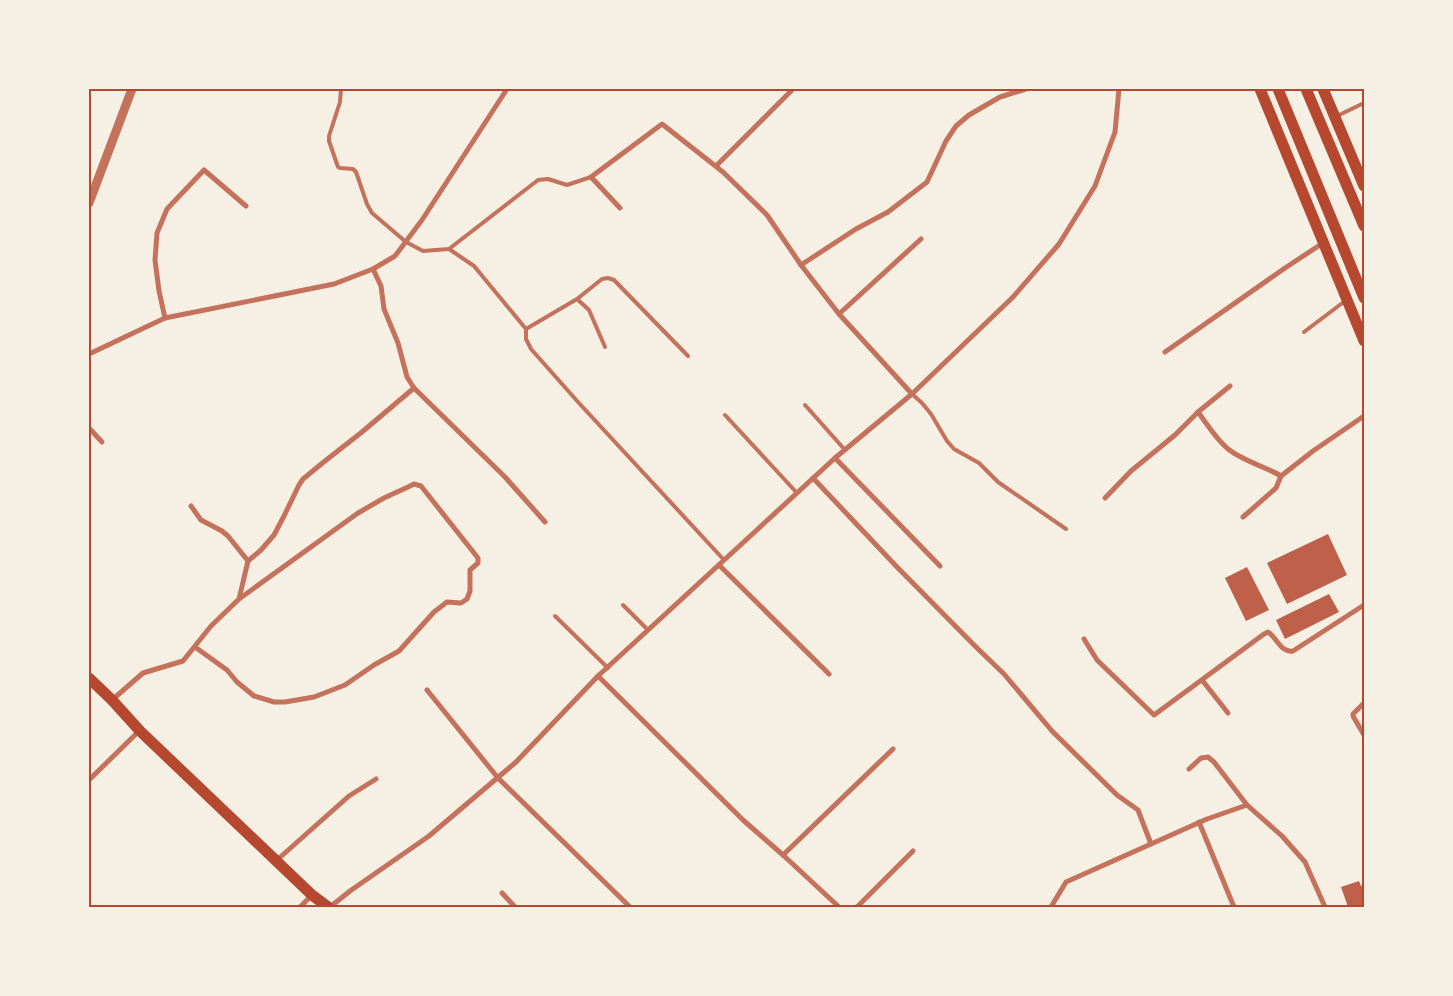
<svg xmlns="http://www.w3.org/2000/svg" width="1453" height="996" font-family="Cabin,sans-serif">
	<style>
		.building { fill: #bf614a }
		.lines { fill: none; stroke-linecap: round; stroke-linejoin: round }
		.service { stroke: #c5725c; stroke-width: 4 }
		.minor { stroke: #c5725c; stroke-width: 5 }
		.tertiary { stroke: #c5725c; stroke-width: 9 }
		.primary { stroke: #b5482f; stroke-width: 11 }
		.trunk { stroke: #b5482f; stroke-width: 11 }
		.neatline { fill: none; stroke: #b5482f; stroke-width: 2 }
	</style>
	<rect width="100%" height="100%" fill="#f6efe4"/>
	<g class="building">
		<path d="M1328,534L1347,575L1287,604L1267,563Z"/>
		<path d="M1247,567L1269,610L1246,621L1225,578Z"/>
		<path d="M1329,594L1339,612L1285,639L1276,620Z"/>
		<path d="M1359,881L1361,886L1364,885V907H1348L1341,887Z"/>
	</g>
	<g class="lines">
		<g class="service">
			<path d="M341,89L340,102L329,136V141L338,167L340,168L353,169L356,172L367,204L372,213L406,242L423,251L449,249L538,180L548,179L567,185L591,177"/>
			<path d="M1337,116L1364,103"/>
			<path d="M449,249L474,266L526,329V339L531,349L578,402L724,560"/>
			<path d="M577,299L589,310L605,347"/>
			<path d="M526,329L577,299L602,279L608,278L614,280L688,356"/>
			<path d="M1304,332L1345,301"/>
			<path d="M912,394L922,403L931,414L947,441L954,449L979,463L998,482L1066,529"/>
			<path d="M805,405L845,450"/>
			<path d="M725,415L797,493"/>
			<path d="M623,605L648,630"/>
			<path d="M555,616L608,668"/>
		</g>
		<g class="minor">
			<path d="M716,166L793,89"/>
			<path d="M620,208L591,177L662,124L723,172L767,215L801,265"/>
			<path d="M373,269L381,286L384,309L398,343L407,377L414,388L505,477L545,522"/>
			<path d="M839,314L801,265L856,229L888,212L927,182L946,141L956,126L969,115L1000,97L1026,89"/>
			<path d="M165,318L159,291L155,260L157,233L167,209L204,170L246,206"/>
			<path d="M1165,352L1285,268L1323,243"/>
			<path d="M89,354L165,318L334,284L373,269L395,256L422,220L507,89"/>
			<path d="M1230,386L1198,412C1207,424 1216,439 1228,449C1243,461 1264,466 1281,476L1313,451L1364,416"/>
			<path d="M912,394L839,314L921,239"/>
			<path d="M89,428L102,442"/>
			<path d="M835,458L940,566"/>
			<path d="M813,478L897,567L976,647L1004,674L1052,731L1117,795L1138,810L1151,844"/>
			<path d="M1105,498L1131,471L1175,435L1198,412"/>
			<path d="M191,506L201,520L222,531L228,536L248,561"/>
			<path d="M1243,517L1276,488L1281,476"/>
			<path d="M719,565L829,674"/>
			<path d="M239,599L248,561L261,550L274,535L284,516L299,485L303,479L325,461L362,432L414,388"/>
			<path d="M1084,639L1097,660L1154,715L1264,634L1268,632C1277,638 1281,653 1293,651L1364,605"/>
			<path d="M598,676L743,820L783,855L839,907"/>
			<path d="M1202,680L1228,713"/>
			<path d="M427,690L498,778L630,907"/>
			<path d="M112,700L143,673L183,661L211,626L239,599L358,513L384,498L408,487L414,484L421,486L478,558V563L470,570V591L467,599L461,603L447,602L434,612L399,651L374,665L345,685L314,697L285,702H274L254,696L237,682L227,670L195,647"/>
			<path d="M1364,703L1353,714V716L1364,735"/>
			<path d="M1189,769L1201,758L1208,757L1214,762L1247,805"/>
			<path d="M89,780L139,731"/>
			<path d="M1199,822L1234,907"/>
			<path d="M783,855L893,749"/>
			<path d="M277,860L349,796L376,779"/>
			<path d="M502,893L515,907"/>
			<path d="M300,907L312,895"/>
			<path d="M330,907L350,891L429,836L516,762L598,676L835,458L912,394L1013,297L1059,244L1095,186L1115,132L1119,89"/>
			<path d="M857,907L913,851"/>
			<path d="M1051,907L1066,882L1207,819L1247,805L1282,836L1305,862L1325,907"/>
		</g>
		<path class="tertiary" d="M89,203L132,89"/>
		<path class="primary" d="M89,678L112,700L140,731L312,895L328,907"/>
		<g class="trunk">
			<path d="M1260,89L1364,341"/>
			<path d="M1278,89L1364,298"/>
			<path d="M1306,89L1364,226"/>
			<path d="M1323,89L1364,186"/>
		</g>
	</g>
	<rect width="1453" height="996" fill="none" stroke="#f6efe4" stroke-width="180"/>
	<rect x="90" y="90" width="1273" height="816" class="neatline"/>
</svg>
